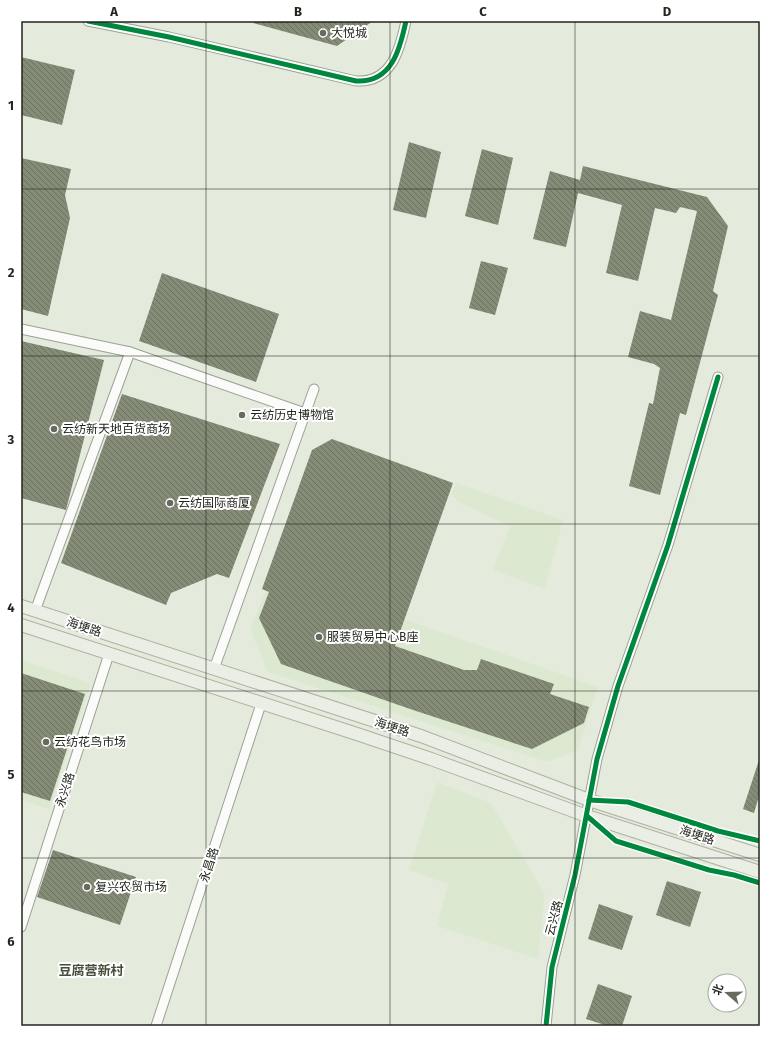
<svg xmlns="http://www.w3.org/2000/svg" width="781" height="1047" font-family="'Fira Sans','Noto Sans SC',sans-serif">
	<style>
		.built { fill: #dde8d0 }
		.building { fill: url(#building-back-hatch) }
		.lines { fill: none; stroke-linecap: round; stroke-linejoin: round }
		.minor-casing { stroke: #9ba196; stroke-width: 11 }
		.major-casing { stroke: #abb39f; stroke-width: 14 }
		.minor { stroke: #fbfcfa; stroke-width: 9 }
		.major { stroke: #eaeee5; stroke-width: 12 }
		.cycleway-casing { stroke: #fff; stroke-width: 8 }
		.cycleway { stroke: #00873e; stroke-width: 5 }
		.grid { fill: none; stroke: #22261d; stroke-width: 1; stroke-opacity: 0.55 }
		.poi-dot { fill: #666b60; stroke: #fff; stroke-width: 1.5 }
		.labels { text-anchor: middle; dominant-baseline: central; stroke-width: 4; stroke-linejoin: round; paint-order: stroke }
		.poi-label { font-size: 12px; fill: #22261d; stroke: #fff; text-anchor: start }
		.street-label { font-size: 12px; fill: #22261d; stroke: #fff }
		.neighbourhood-label { font-size: 13px; font-weight: bold; fill: #444d38; stroke: #fff }
		.neatline { fill: none; stroke: #22261d; stroke-width: 1.5 }
		.grid-label { font-size: 13px; text-anchor: middle; font-weight: bold; fill: #22261d }
	</style>
	<defs>
		<pattern id="building-back-hatch" width="6" height="6" patternUnits="userSpaceOnUse"><rect width="6" height="6" fill="#848b76"/><path d="M-1 5l2 2M0 0l6 6M5-1l2 2" fill="none" stroke="#6c7160"/></pattern>
	</defs>
	<rect width="100%" height="100%" fill="#e4ebdd"/>
	<g class="built">
		<path d="M456,483L563,520L545,589L493,570L510,526L458,502L452,494Z"/>
		<path d="M273,573L598,687L578,750L547,762L268,672L250,629Z"/>
		<path d="M21,660L91,683L49,809L21,800Z"/>
		<path d="M437,782L491,803L545,894L538,959L437,926L448,884L409,870Z"/>
	</g>
	<g class="building">
		<path d="M254,21H373L337,46L253,23Z"/>
		<path d="M21,57L75,70L62,125L21,115Z"/>
		<path d="M409,142L441,152L426,218L393,210Z"/>
		<path d="M482,149L513,158L498,225L465,216Z"/>
		<path d="M21,158L71,169L65,195L70,218L48,316L21,309Z"/>
		<path d="M583,166L707,197L728,226L713,291L718,295L686,415L680,413L660,495L629,486L649,403L653,404L660,368L654,364L628,357L640,311L671,320L697,211L680,207L676,213L655,208L638,281L606,273L622,205L578,193L566,247L533,239L550,171L580,180Z"/>
		<path d="M481,261L508,268L495,315L469,308Z"/>
		<path d="M162,273L279,314L256,382L139,341Z"/>
		<path d="M21,341L104,360L66,510L21,498Z"/>
		<path d="M122,394L280,444L229,578L217,574L171,593L166,605L61,563Z"/>
		<path d="M332,439L453,483L395,646L464,670H477L481,659L554,684L550,694L589,707L584,723L532,749L413,710L281,664L259,618L269,592L262,589L312,450Z"/>
		<path d="M21,673L85,694L50,801L21,792Z"/>
		<path d="M759,760L760,793L754,813L743,809Z"/>
		<path d="M53,850L136,877L120,925L37,897Z"/>
		<path d="M667,881L701,892L690,927L656,915Z"/>
		<path d="M599,904L633,916L622,950L588,939Z"/>
		<path d="M598,984L632,996L622,1026H608L586,1019Z"/>
	</g>
	<g class="lines">
		<defs>
			<g id="minor">
				<path d="M88,21L169,37L356,81C392,83 400,49 406,21"/>
				<path d="M21,329L130,352L305,413"/>
				<path d="M35,611L130,352"/>
				<path d="M214,669L314,389"/>
				<path d="M21,927L109,654"/>
				<path d="M156,1026L261,704"/>
				<path d="M546,1026L552,967L575,875L597,759L618,686L668,545L718,377"/>
			</g>
			<g id="major">
				<path d="M21,606L421,736L589,800L760,855"/>
				<path d="M21,625L360,735L431,759L587,816L760,872"/>
			</g>
		</defs>
		<use href="#minor" class="minor-casing"/>
		<use href="#major" class="major-casing"/>
		<use href="#minor" class="minor"/>
		<use href="#major" class="major"/>
		<defs>
			<g id="cycleway">
				<path d="M88,21L169,37L356,81C392,83 400,49 406,21"/>
				<path d="M589,800L628,802L718,831L760,841"/>
				<path d="M587,816L616,841L709,870L734,875L760,883"/>
				<path d="M546,1026L552,967L575,875L597,759L618,686L668,545L718,377"/>
			</g>
		</defs>
		<use href="#cycleway" class="cycleway-casing"/>
		<use href="#cycleway" class="cycleway"/>
	</g>
	<path class="grid" d="M206,21V1026M390,21V1026M575,21V1026M21,189H760M21,356H760M21,524H760M21,691H760M21,858H760"/>
	<g class="poi-dot">
		<circle cx="323" cy="33" r="4"/>
		<circle cx="242" cy="415" r="4"/>
		<circle cx="54" cy="429" r="4"/>
		<circle cx="170" cy="503" r="4"/>
		<circle cx="319" cy="637" r="4"/>
		<circle cx="46" cy="742" r="4"/>
		<circle cx="87" cy="887" r="4"/>
	</g>
	<g class="labels">
		<g class="poi-label">
			<text x="331" y="33">大悦城</text>
			<text x="250" y="415">云纺历史博物馆</text>
			<text x="62" y="429">云纺新天地百货商场</text>
			<text x="178" y="503">云纺国际商厦</text>
			<text x="327" y="637">服装贸易中心B座</text>
			<text x="54" y="742">云纺花鸟市场</text>
			<text x="95" y="887">复兴农贸市场</text>
		</g>
		<g class="street-label">
			<text transform="translate(84 627) rotate(18)">海埂路</text>
			<text transform="translate(392 727) rotate(18)">海埂路</text>
			<text transform="translate(65 790) rotate(-72)">永兴路</text>
			<text transform="translate(697 835) rotate(18)">海埂路</text>
			<text transform="translate(209 865) rotate(-72)">永昌路</text>
			<text transform="translate(554 918) rotate(-75)">云兴路</text>
		</g>
		<g class="neighbourhood-label">
			<text x="91" y="970">豆腐营新村</text>
		</g>
	</g>
	<rect width="781" height="1047" fill="none" stroke="#ffffff" stroke-width="44"/>
	<g transform="translate(727 993) rotate(290)"><circle r="19" fill="#ffffff" stroke="#a7a8a5"/>
	<path d="M0-3L7 15L0 10L-7 15Z" fill="#666b60"/>
	<text y="-6" font-size="11" font-weight="bold" text-anchor="middle" fill="#22261d">北</text>
	</g>
	<rect x="22" y="22" width="737" height="1003" class="neatline"/>
	<g class="grid-label">
		<text x="114" y="16">A</text>
		<text x="298" y="16">B</text>
		<text x="483" y="16">C</text>
		<text x="667" y="16">D</text>
		<text x="11" y="110">1</text>
		<text x="11" y="277">2</text>
		<text x="11" y="444">3</text>
		<text x="11" y="612">4</text>
		<text x="11" y="779">5</text>
		<text x="11" y="946">6</text>
	</g>
</svg>
